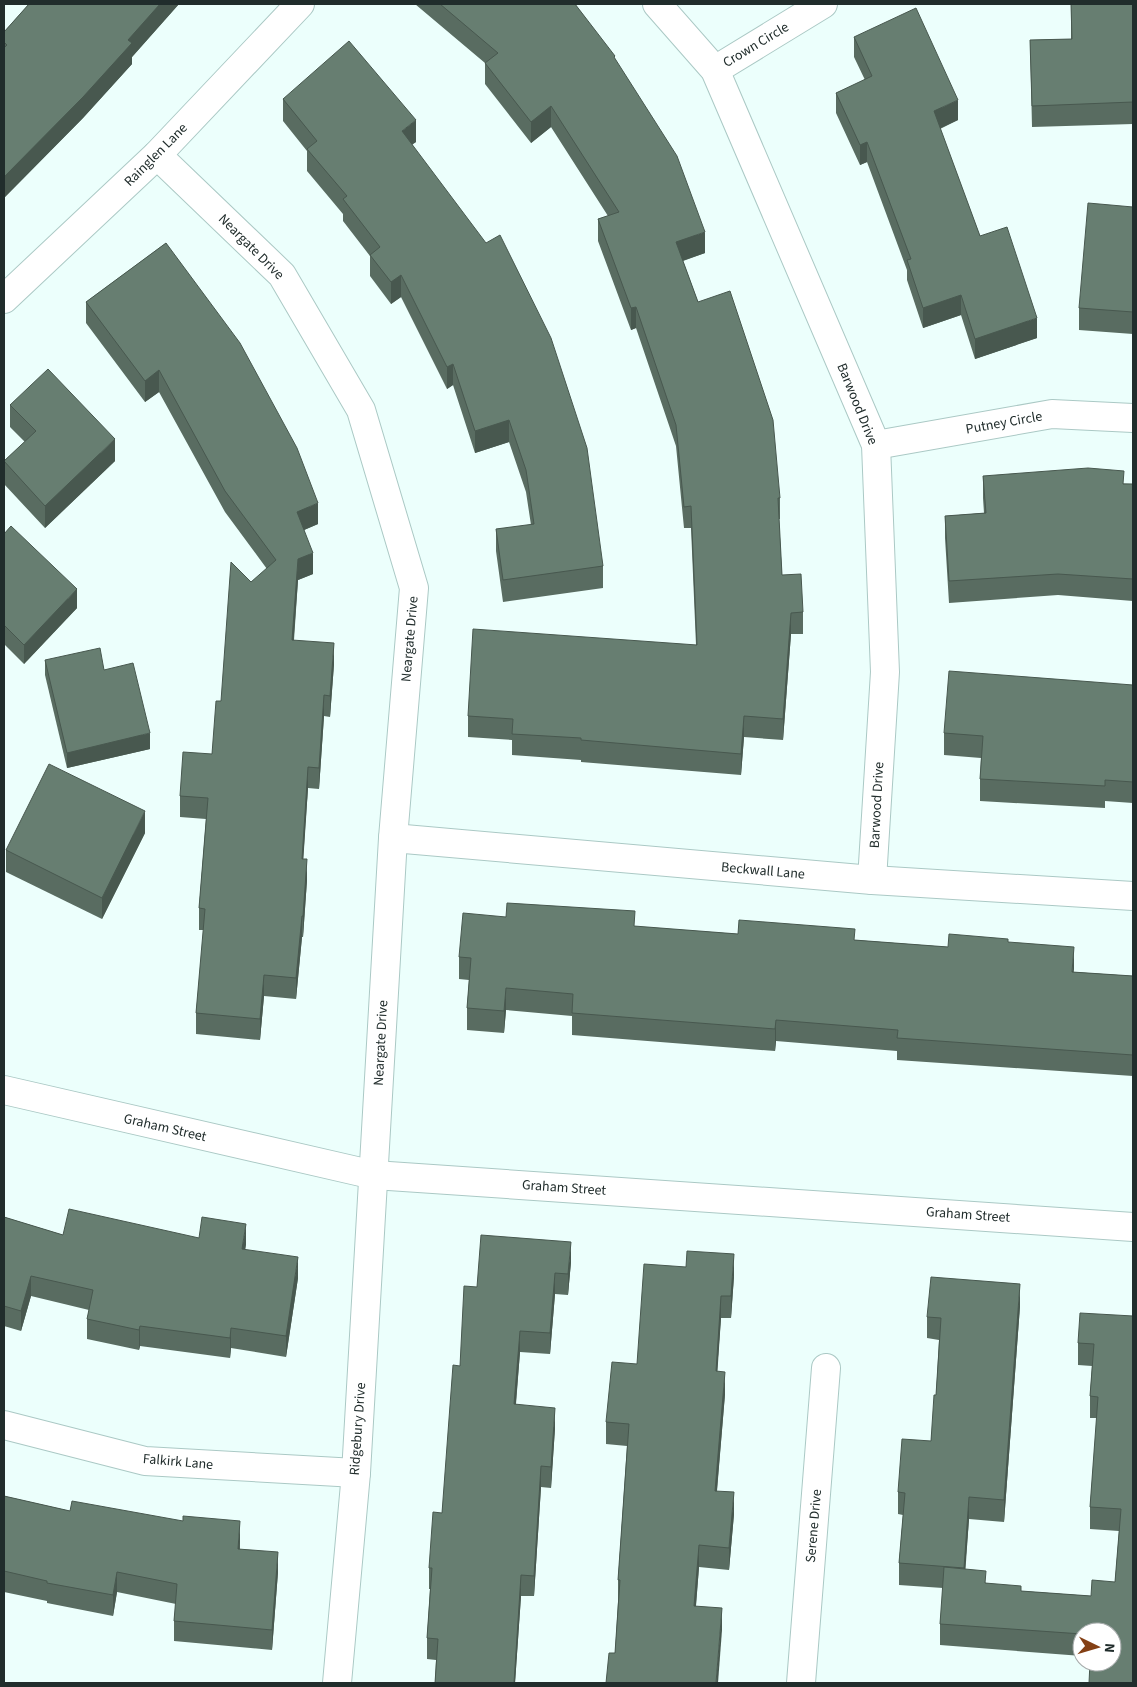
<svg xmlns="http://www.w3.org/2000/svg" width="1137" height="1687" font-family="'Source Sans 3',sans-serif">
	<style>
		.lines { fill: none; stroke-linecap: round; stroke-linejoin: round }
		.minor-casing { stroke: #abc9c5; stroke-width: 30 }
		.minor { stroke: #fff; stroke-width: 28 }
		.wall { fill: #596c61 }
		.shaded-wall { fill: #48584f }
		.building { fill: #677e71; stroke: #48584f }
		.labels { text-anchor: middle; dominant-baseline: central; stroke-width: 4; stroke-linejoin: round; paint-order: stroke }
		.street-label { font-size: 14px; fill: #212d2c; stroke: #fff }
	</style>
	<rect width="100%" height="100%" fill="#ecfffc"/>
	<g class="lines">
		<defs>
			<g id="minor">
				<path d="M657,4L715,70L876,445L885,672L872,880"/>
				<path d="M715,70L823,4"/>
				<path d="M157,155L282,275L361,410L414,588L393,838L356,1473L337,1683"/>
				<path d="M4,299L157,155L300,4"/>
				<path d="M876,445L1052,414L1133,418"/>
				<path d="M393,838L872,880L1133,896"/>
				<path d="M4,1090L374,1175L1133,1227"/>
				<path d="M4,1425L145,1461L356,1473"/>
				<path d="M801,1683L826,1368"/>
			</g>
		</defs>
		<use href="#minor" class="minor-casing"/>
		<use href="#minor" class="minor"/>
	</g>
	<g class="wall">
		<path d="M29,4H179L132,57V64L83,118L4,198V32Z"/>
		<path d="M415,4H575L615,59L705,253L683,261L698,302L780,498V519H779L782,575L803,612V634H791L783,740L744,737L741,775L581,762V760L512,755V740L468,737V716L696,645L691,528H684L676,446L636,328L631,330L598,241V219L608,216L551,127L531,143L485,84V63Z"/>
		<path d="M1071,4H1133V124L1032,127L1030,40L1071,39Z"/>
		<path d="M854,37L958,120L940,129L980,236L1037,338L975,359L961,315L923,328L907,280V270L867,162L860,165L836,113V93L865,80L854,57Z"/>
		<path d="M283,99L416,142L412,144L603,566V588L503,602L496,551V529L531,525L526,492L509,442L475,453L453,385L447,389L401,297L391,304L370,276V256L343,221V214L307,171V151L283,121Z"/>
		<path d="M1133,207V334L1079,330V308Z"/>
		<path d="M166,243L318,524L304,530L313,574L298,580L294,640L334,664L330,717L324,716L319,789L308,788L303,859L307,880L303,937H302L296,999L264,996L260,1040L196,1034V1013L204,930H199V908L206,819L180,817V796L212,754L221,701L267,569L225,512L159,392L145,402L86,323V302Z"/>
		<path d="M10,405L115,461L45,528L4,484V461L25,442L10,427Z"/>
		<path d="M983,476L1133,484V601L1058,595L949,603L945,538V516L984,513L983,498Z"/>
		<path d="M4,534L77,608L24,664L4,644Z"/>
		<path d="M45,660L104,670L150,749L67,768L45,675Z"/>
		<path d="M1133,685V803L1105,801V808L980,801V779L981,758L944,755V733Z"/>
		<path d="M145,833L102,919L6,872V850Z"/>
		<path d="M506,917L738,934L855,940L948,947L1008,942L1074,972L1133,976V1076L897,1060V1051L776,1041L775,1051L572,1035V1016L506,1010L504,1033L467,1030V1008L469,980L459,979V957Z"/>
		<path d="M4,1217L63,1235L199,1238L246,1244L245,1250L298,1278L286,1357L231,1348L230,1358L140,1346L139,1350L87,1339V1319L89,1310L31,1296L21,1331L4,1326Z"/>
		<path d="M571,1262L568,1295L555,1294L550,1354L520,1352L516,1404L555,1428L551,1488L541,1487L534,1596H521L515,1683H435L436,1660L427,1659V1638L430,1589H429V1568L442,1513L460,1366L477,1287Z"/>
		<path d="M734,1276L731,1318H721L717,1371L725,1394L717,1491L734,1514L729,1570L699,1567L696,1606L722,1630L615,1653L618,1602V1580L627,1446L606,1444V1422L637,1364Z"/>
		<path d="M1020,1306L1004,1522L969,1519L965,1569L986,1583L1021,1591L1091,1596L1115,1582L1119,1531L1090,1529V1507L1097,1418H1090V1396L1092,1366L1078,1365V1343L1133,1316V1683L1112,1632H1082V1656L940,1645V1624L943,1588L899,1585V1563L903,1515L898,1514V1492L931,1441L936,1395L939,1340L927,1338V1317Z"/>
		<path d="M4,1496L70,1511L240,1541V1549L278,1572L272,1650L174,1641V1621L176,1604L117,1592L113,1616L47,1603V1601L4,1592Z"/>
	</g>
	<g class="shaded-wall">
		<path d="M160,4H179L132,57V64L83,118L4,198V177Z"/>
		<path d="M958,100V120L934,131V111Z"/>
		<path d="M551,106V127L531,143V122Z"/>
		<path d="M416,120V142L402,152V131Z"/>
		<path d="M867,142V162L860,165V145Z"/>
		<path d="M705,232V253L676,263V242Z"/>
		<path d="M401,275V297L391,304V282Z"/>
		<path d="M961,295V315L923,328V308Z"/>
		<path d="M636,307V328L631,330V308Z"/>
		<path d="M1037,318V338L975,359V339Z"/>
		<path d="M453,364V385L447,389V367Z"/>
		<path d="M159,370V392L145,402V381Z"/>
		<path d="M509,420V442L475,453V431Z"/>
		<path d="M115,439V461L45,528V506Z"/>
		<path d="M318,503V524L297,533V512Z"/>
		<path d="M313,553V574L298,580L292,661V640L298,559Z"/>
		<path d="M77,589V608L24,664V645Z"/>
		<path d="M791,613V634L783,740V719Z"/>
		<path d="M334,643V664L330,717V696Z"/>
		<path d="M324,695V716L319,789V768Z"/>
		<path d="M744,716V737L741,775V754Z"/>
		<path d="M150,733V749L67,768V753Z"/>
		<path d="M308,767V788L302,880V859Z"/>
		<path d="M145,811V833L102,919V898Z"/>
		<path d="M307,859V880L303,937V916Z"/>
		<path d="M302,916V937L296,999V978Z"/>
		<path d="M1074,947V969L1072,994V972Z"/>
		<path d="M264,975V996L260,1040V1019Z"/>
		<path d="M506,988V1010L504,1033V1011Z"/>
		<path d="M776,1020V1041L775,1051V1029Z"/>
		<path d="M246,1224V1244L242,1270V1249Z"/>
		<path d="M571,1242V1262L568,1295V1274Z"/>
		<path d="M734,1254V1276L731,1318V1296Z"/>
		<path d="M298,1257V1278L286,1357V1336Z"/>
		<path d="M555,1273V1294L550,1354V1333Z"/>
		<path d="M31,1276V1296L21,1331V1311Z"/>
		<path d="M1020,1284V1306L1004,1522V1500Z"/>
		<path d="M721,1296V1318L716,1393V1371Z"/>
		<path d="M140,1326V1346L139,1350V1330Z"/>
		<path d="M231,1328V1348L230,1358V1338Z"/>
		<path d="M520,1331V1352L514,1425V1404Z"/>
		<path d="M725,1372V1394L715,1512V1491Z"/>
		<path d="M555,1408V1428L551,1488V1467Z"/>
		<path d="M541,1466V1487L534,1596V1576Z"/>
		<path d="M734,1492V1514L729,1570V1548Z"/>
		<path d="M969,1497V1519L964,1590V1568Z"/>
		<path d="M240,1521V1541L238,1569V1549Z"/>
		<path d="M699,1545V1567L694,1628V1606Z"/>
		<path d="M278,1552V1572L272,1650V1630Z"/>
		<path d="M117,1572V1592L113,1616V1595Z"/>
		<path d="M521,1575V1596L515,1683H514Z"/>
		<path d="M722,1608V1630L718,1683H716Z"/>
	</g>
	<g class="building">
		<path d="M29,4H160L128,40L132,43L83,97L4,177V48L7,45L4,42V32Z"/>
		<path d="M440,4H575L615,56L614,57L677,156L705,232L676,242L698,302L730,291L773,420L780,498H778L782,575L801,574L803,612L791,613L783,719L744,716L741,754L581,740V738L512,734L513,719L468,716L473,629L697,645L691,506L684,507L676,425L636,307L631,308L598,219L619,212L551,106L531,122L485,63L498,53Z"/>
		<path d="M1071,4H1133V102L1032,106L1030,40L1072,39Z"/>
		<path d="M916,8L958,100L934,111L980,236L1007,227L1037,318L975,339L961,295L923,308L907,260L911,259L867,142L860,145L836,93L872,76L854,37Z"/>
		<path d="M349,41L416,120L402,131L486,243L500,235L551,338L587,448L603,566L503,580L496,529L534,524L526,470L509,420L475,431L453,364L447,367L401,275L391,282L370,255L380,247L343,199L347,196L307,149L317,141L283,99Z"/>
		<path d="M1088,203L1133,207V312L1079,308Z"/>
		<path d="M166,243L240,343L297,448L318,503L297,512L313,553L298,559L292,640L334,643L330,696L324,695L319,768L308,767L302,859H307L303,916H302L296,978L264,975L260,1019L196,1013L205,909L199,908L208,798L180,796L183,752L212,754L216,701H221L231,562L251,582L276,560L225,491L159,370L145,381L86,302Z"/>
		<path d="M48,369L115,439L45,506L4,461L36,431L10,405Z"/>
		<path d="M1088,468L1124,471L1123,484H1133V579L1058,574L949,581L945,516L986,513L983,476Z"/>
		<path d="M11,526L77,589L24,645L4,625V534Z"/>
		<path d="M100,648L104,670L133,663L150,733L67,753L45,660Z"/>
		<path d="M949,671L1133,685V782L1105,780V786L980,779L983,736L944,733Z"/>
		<path d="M49,764L145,811L102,898L6,850Z"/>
		<path d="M507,903L635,911L634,926L738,934L739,920L855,929L854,940L948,947L949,934L1008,939V942L1074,947L1072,972L1133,976V1055L897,1038L898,1030L776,1020L775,1029L572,1013L573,994L506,988L504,1011L467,1008L471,958L459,957L463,913L506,917Z"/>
		<path d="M69,1209L199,1238L202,1217L246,1224L242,1249L298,1257L286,1336L231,1328L230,1338L140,1326L139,1330L87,1319L93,1290L31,1276L21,1311L4,1306V1217L63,1235Z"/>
		<path d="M481,1235L571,1242L568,1274L555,1273L550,1333L520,1331L514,1404L555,1408L551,1467L541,1466L534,1576L521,1575L514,1683H435L438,1639L427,1638L432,1568H429L433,1512L442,1513L453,1365L460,1366L464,1286L477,1287Z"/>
		<path d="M687,1251L734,1254L731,1296H721L716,1371L725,1372L715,1491L734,1492L729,1548L699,1545L694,1606L722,1608L716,1683H606L609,1653H615L620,1580H618L629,1424L606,1422L612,1362L637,1364L644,1264L686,1267Z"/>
		<path d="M931,1277L1020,1284L1004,1500L969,1497L964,1568L899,1563L905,1493L898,1492L902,1439L931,1441L934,1395H936L941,1318L927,1317Z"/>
		<path d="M1080,1313L1133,1316V1683H1089L1090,1662H1112V1632H1082V1634L940,1624L944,1567L986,1571L985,1583L1021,1586V1591L1091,1596L1092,1580L1115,1582L1121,1509L1090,1507L1098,1397L1090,1396L1094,1344L1078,1343Z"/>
		<path d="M4,1496L70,1511L72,1501L183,1521V1516L240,1521L238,1549L278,1552L272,1630L174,1621L177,1584L117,1572L113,1595L47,1583V1581L4,1571Z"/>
	</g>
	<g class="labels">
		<g class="street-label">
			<text transform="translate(756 45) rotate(-31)">Crown Circle</text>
			<text transform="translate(156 155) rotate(-45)">Rainglen Lane</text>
			<text transform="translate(251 247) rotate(45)">Neargate Drive</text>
			<text transform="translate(857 404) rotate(68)">Barwood Drive</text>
			<text transform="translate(1004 423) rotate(-10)">Putney Circle</text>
			<text transform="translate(410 639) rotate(-85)">Neargate Drive</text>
			<text transform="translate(877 805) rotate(-87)">Barwood Drive</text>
			<text transform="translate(763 871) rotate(5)">Beckwall Lane</text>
			<text transform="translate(381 1043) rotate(-87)">Neargate Drive</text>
			<text transform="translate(165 1128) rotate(13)">Graham Street</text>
			<text transform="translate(564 1188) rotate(4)">Graham Street</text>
			<text transform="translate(968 1215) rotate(4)">Graham Street</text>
			<text transform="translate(358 1429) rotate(-86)">Ridgebury Drive</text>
			<text transform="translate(178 1462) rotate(5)">Falkirk Lane</text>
			<text transform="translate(814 1526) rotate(-85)">Serene Drive</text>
		</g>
	</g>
	<rect width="1137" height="1687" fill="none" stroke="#212d2c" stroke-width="10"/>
	<g transform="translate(1097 1647) rotate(95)"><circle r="24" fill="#ffffff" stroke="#a6abab"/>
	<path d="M0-4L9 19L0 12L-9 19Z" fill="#844015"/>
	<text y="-8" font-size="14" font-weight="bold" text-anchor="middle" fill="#212d2c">N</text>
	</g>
</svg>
